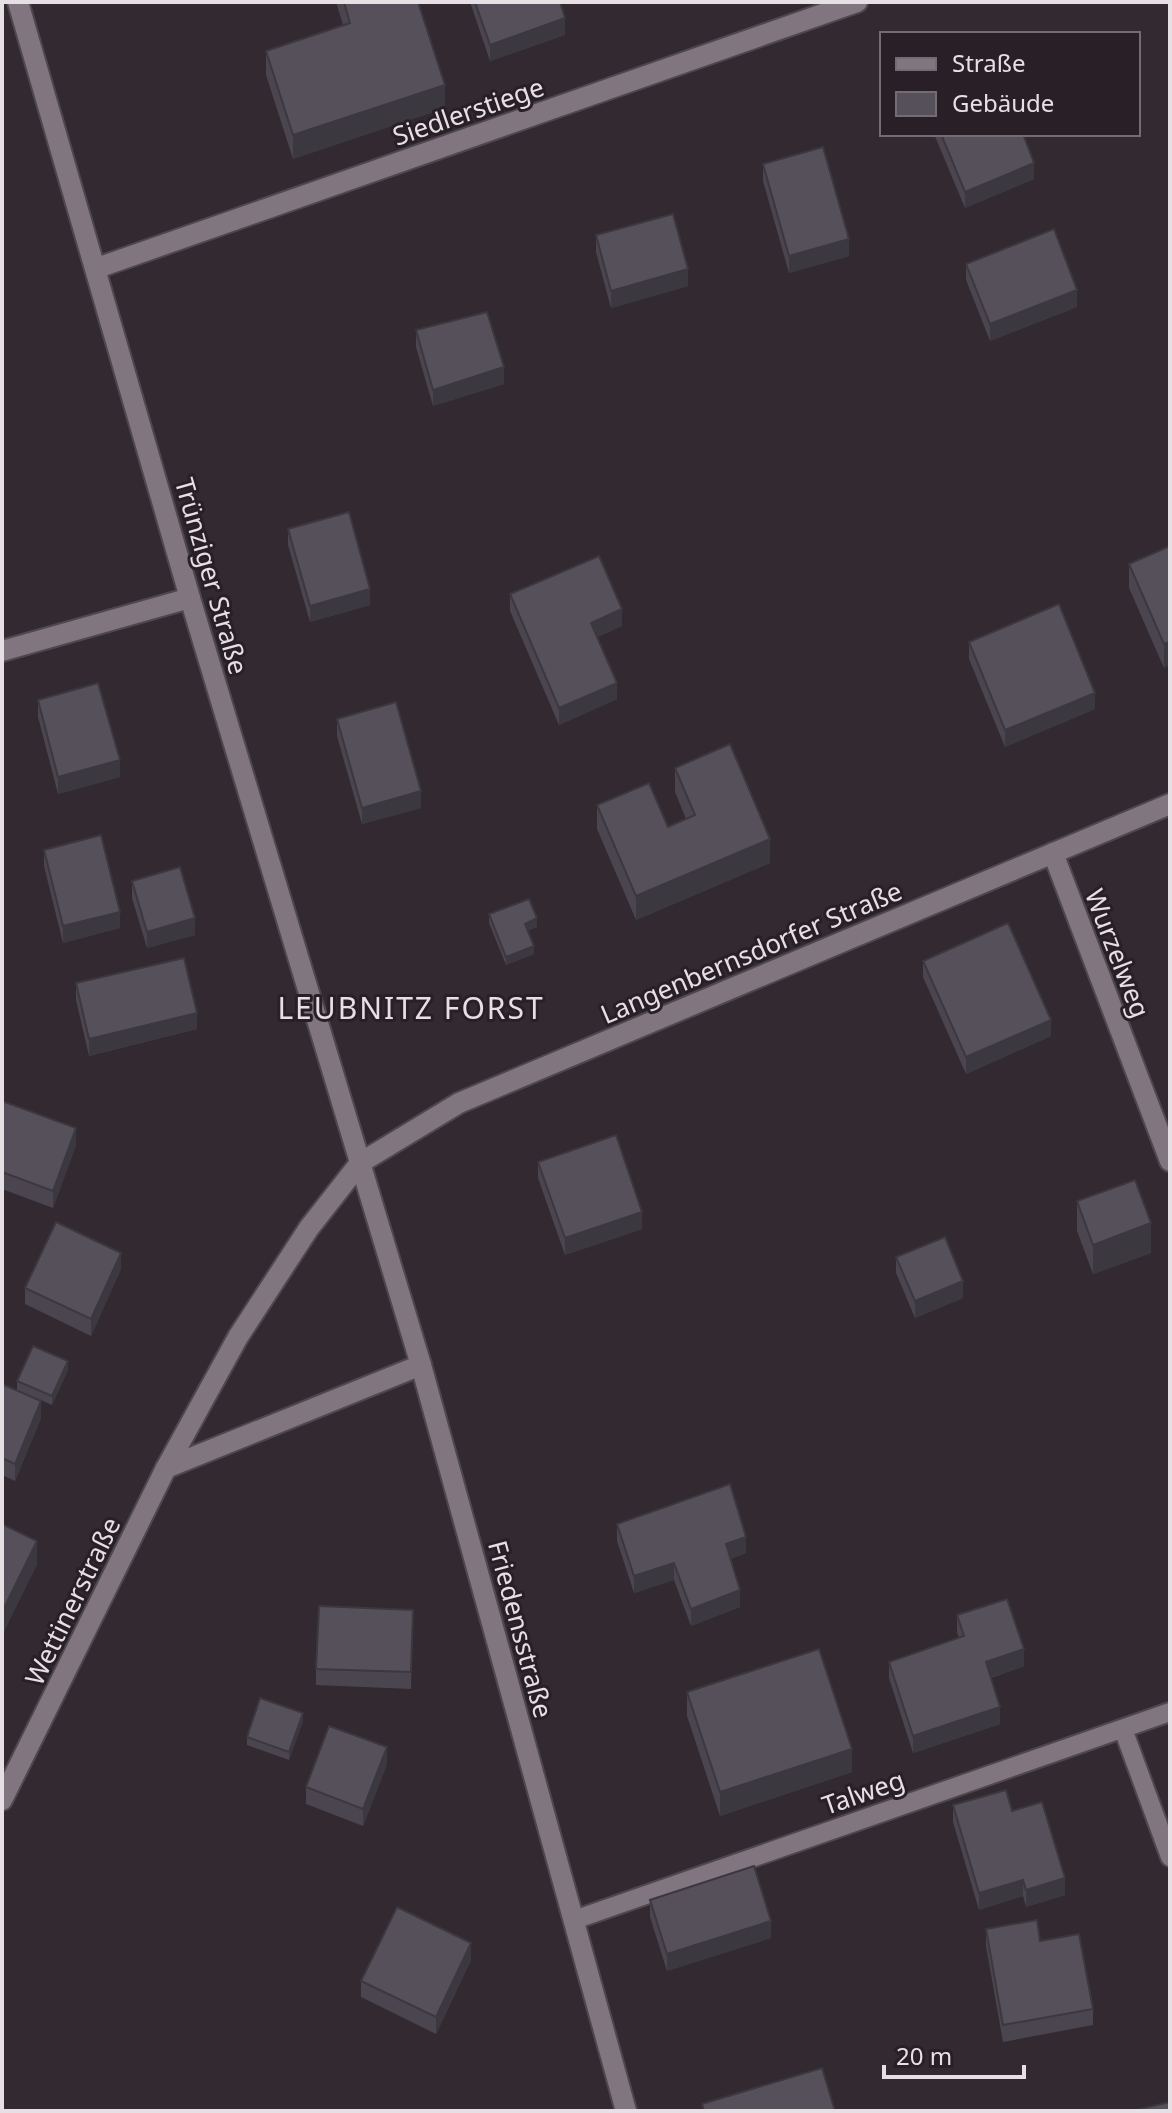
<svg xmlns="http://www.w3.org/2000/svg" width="1172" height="2113" font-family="'Noto Sans',sans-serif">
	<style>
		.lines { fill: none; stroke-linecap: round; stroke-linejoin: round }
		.service-casing { stroke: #4f474e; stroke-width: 22 }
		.minor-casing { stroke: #4f474e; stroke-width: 24 }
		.tertiary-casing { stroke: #4f474e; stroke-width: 24 }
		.service { stroke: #81757f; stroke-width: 18 }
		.minor { stroke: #81757f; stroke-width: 20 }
		.tertiary { stroke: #81757f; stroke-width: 20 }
		.wall { fill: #4a454e }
		.shaded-wall { fill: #3c3840 }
		.building { fill: #56505b; stroke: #3c3840; stroke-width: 2 }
		.labels { text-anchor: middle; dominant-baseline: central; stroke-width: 6; stroke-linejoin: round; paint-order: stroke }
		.street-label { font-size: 26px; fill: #e6e0e5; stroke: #281f27 }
		.quarter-label { font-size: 30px; letter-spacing: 2px; fill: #e6e0e5; stroke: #281f27 }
	</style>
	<rect width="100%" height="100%" fill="#322931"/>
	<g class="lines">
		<defs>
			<g id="service">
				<path d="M1123,1729L1170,1857"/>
				<path d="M574,1920L1170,1712"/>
			</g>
			<g id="minor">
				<path d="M18,2L190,598L421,1365L626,2111"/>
				<path d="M97,268L857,2"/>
				<path d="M2,651L190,598"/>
				<path d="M1053,853L1170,1161"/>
				<path d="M166,1468L421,1365"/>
			</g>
			<path id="tertiary" d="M2,1800L166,1468L238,1337L309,1228L360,1163L459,1103L1170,804"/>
		</defs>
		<use href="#service" class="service-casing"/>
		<use href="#minor" class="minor-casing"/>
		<use href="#tertiary" class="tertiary-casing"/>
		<use href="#service" class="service"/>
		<use href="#minor" class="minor"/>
		<use href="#tertiary" class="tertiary"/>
	</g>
	<g class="wall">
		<path d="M336,2H418L445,108L293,159L266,75V51L343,25Z"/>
		<path d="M470,2H560L565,35L490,61Z"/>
		<path d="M934,134H1023L1034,179L965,208Z"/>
		<path d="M763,164L849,256L789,273L763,181Z"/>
		<path d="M596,235L688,286L611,308L596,252Z"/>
		<path d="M966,264L1077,307L990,341L966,280Z"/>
		<path d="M416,330L504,384L433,406L416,347Z"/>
		<path d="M288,529L370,605L310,622L288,545Z"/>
		<path d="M1170,546L1164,668L1129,588V564Z"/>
		<path d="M510,594L622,626L597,637L617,699L559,725L510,611Z"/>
		<path d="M969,642L1095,709L1005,747L969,659Z"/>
		<path d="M38,700L120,777L58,794L38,717Z"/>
		<path d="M337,719L421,808L362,824L337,736Z"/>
		<path d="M675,768L770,863L636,920L597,829V805L668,827L686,819L675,792Z"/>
		<path d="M44,850L120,928L63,943L44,866Z"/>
		<path d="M132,881L195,935L147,948L132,898Z"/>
		<path d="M489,914L537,927L528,931L534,954L506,965L489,923Z"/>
		<path d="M923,961L1051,1036L966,1074L923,977Z"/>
		<path d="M76,983L197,1029L89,1056L76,1000Z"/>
		<path d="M2,1101L76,1145L53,1208L2,1189Z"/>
		<path d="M538,1162L642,1229L565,1255L538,1178Z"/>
		<path d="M1077,1201L1151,1253L1093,1274L1077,1231Z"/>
		<path d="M896,1257L963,1298L915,1318L896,1273Z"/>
		<path d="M121,1269L91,1336L25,1304V1288Z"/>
		<path d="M68,1370L52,1405L17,1390V1381Z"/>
		<path d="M2,1384L41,1418L15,1481L2,1475Z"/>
		<path d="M617,1524L746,1553L730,1559L740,1607L691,1626L674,1580L634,1593L617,1541Z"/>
		<path d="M413,1610L411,1689L316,1685V1669Z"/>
		<path d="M957,1615L1024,1666L991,1678L1000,1724L913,1753L889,1678V1662L959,1638L957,1632Z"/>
		<path d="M687,1692L852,1772L720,1816L687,1716Z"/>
		<path d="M303,1721L289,1760L247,1745V1737Z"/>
		<path d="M387,1764L363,1826L306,1804V1787Z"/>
		<path d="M953,1805L1012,1811L1065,1895L1026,1907L1023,1896L979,1910L953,1822Z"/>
		<path d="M650,1900L771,1938L667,1971L650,1917Z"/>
		<path d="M986,1929L1040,1941L1093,2009V2025L1003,2042L986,1946Z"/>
		<path d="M471,1960L436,2034L361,1997V1981Z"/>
	</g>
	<g class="shaded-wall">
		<path d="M565,18V35L490,61V45Z"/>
		<path d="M445,85V108L293,159V135Z"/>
		<path d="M1034,163V179L965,208V192Z"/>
		<path d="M849,239V256L789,273V256Z"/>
		<path d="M688,269V286L611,308V291Z"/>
		<path d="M1077,290V307L990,341V324Z"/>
		<path d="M504,367V384L433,406V390Z"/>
		<path d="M370,589V605L310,622V606Z"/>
		<path d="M622,609V626L591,639V623Z"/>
		<path d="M1170,642V665L1164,668V644Z"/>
		<path d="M617,683V699L559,725V708Z"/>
		<path d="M1095,693V709L1005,747V730Z"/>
		<path d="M120,760V777L58,794V777Z"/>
		<path d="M421,791V808L362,824V808Z"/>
		<path d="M770,839V863L636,920V896Z"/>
		<path d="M120,912V928L63,943V926Z"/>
		<path d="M195,918V935L147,948V932Z"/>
		<path d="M537,918V927L525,932V924Z"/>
		<path d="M534,946V954L506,965V957Z"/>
		<path d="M197,1013V1029L89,1056V1039Z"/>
		<path d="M1051,1020V1036L966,1074V1057Z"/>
		<path d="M76,1128V1145L53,1208V1191Z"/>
		<path d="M642,1212V1229L565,1255V1238Z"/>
		<path d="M1151,1223V1253L1093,1274V1245Z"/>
		<path d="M121,1253V1269L91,1336V1319Z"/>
		<path d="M963,1281V1298L915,1318V1301Z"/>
		<path d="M68,1361V1370L52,1405V1396Z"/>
		<path d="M41,1401V1418L15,1481V1464Z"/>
		<path d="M4,1509V1533L2,1537V1514Z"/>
		<path d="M746,1537V1553L726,1561V1544Z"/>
		<path d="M37,1541V1565L2,1636V1612Z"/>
		<path d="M674,1563V1580L634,1593V1576Z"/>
		<path d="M740,1590V1607L691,1626V1609Z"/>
		<path d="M1024,1649V1666L986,1679V1662Z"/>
		<path d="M1000,1707V1724L913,1753V1736Z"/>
		<path d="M303,1713V1721L289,1760V1752Z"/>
		<path d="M387,1747V1764L363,1826V1809Z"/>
		<path d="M852,1749V1772L720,1816V1792Z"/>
		<path d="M1065,1878V1895L1026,1907V1890Z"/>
		<path d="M1023,1880V1896L979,1910V1893Z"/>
		<path d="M771,1921V1938L667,1971V1954Z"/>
		<path d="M471,1943V1960L436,2034V2017Z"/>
	</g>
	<g class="building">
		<path d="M344,2H418L445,85L293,135L266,51L350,23Z"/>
		<path d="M475,2H560L565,18L490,45Z"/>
		<path d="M941,134H1023L1034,163L965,192Z"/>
		<path d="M823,147L849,239L789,256L763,164Z"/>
		<path d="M673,214L688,269L611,291L596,235Z"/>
		<path d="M1054,229L1077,290L990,324L966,264Z"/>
		<path d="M487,312L504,367L433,390L416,330Z"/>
		<path d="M349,512L370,589L310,606L288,529Z"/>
		<path d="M1170,546V642L1164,644L1129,564Z"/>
		<path d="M599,556L622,609L591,623L617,683L559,708L510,594Z"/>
		<path d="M1059,604L1095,693L1005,730L969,642Z"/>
		<path d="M98,683L120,760L58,777L38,700Z"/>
		<path d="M396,702L421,791L362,808L337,719Z"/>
		<path d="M730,744L770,839L636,896L597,805L649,783L668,827L695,815L675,768Z"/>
		<path d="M101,835L120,912L63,926L44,850Z"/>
		<path d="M180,867L195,918L147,932L132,881Z"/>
		<path d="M529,899L537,918L525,924L534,946L506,957L489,914Z"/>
		<path d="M1008,923L1051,1020L966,1057L923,961Z"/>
		<path d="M184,958L197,1013L89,1039L76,983Z"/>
		<path d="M2,1101L76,1128L53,1191L2,1172Z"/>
		<path d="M616,1135L642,1212L565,1238L538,1162Z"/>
		<path d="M1135,1180L1151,1223L1093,1245L1077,1201Z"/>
		<path d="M56,1222L121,1253L91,1319L25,1288Z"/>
		<path d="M945,1237L963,1281L915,1301L896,1257Z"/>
		<path d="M33,1346L68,1361L52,1396L17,1381Z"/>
		<path d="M2,1384L41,1401L15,1464L2,1458Z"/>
		<path d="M730,1484L746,1537L726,1544L740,1590L691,1609L674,1563L634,1576L617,1524Z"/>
		<path d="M2,1524L37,1541L2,1612Z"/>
		<path d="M1007,1599L1024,1649L986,1662L1000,1707L913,1736L889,1662L964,1636L957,1615Z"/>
		<path d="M319,1606L413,1610L411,1672L316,1669Z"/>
		<path d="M819,1649L852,1749L720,1792L687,1692Z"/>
		<path d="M260,1698L303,1713L289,1752L247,1737Z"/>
		<path d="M329,1726L387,1747L363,1809L306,1787Z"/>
		<path d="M1006,1790L1012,1811L1042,1802L1065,1878L1026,1890L1023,1880L979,1893L953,1805Z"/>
		<path d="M754,1866L771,1921L667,1954L650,1900Z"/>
		<path d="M397,1907L471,1943L436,2017L361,1981Z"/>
		<path d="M1037,1920L1040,1941L1079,1934L1093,2009L1003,2025L986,1929Z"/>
		<path d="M822,2068L835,2111H704L702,2104Z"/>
		<path d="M1170,2102V2111H1131Z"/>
	</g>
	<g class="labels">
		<g class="street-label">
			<text transform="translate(468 111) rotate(-19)">Siedlerstiege</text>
			<text transform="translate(212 576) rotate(74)">Trünziger Straße</text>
			<text transform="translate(751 952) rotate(-23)">Langenbernsdorfer Straße</text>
			<text transform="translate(1118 953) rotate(69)">Wurzelweg</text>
			<text transform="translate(72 1601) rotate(-64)">Wettinerstraße</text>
			<text transform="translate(521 1629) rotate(75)">Friedensstraße</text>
			<text transform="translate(863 1792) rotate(-19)">Talweg</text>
		</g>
		<g class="quarter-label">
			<text x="411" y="1007">LEUBNITZ FORST</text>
		</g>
	</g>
	<rect width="1172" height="2113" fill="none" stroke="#e6e0e5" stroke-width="8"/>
	<rect x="880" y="32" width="260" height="104" fill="#281f27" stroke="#746c73" stroke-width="2"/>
	<rect x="896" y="58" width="40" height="12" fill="#81757f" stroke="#746c73" stroke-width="2"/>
	<text x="952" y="72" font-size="24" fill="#e6e0e5">Straße</text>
	<rect x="896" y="92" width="40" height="24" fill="#56505b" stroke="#746c73" stroke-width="2"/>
	<text x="952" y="112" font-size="24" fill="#e6e0e5">Gebäude</text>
	<path d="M884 2065v12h140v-12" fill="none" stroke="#e6e0e5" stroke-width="4"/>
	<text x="896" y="2065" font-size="24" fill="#e6e0e5" stroke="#281f27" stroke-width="6" paint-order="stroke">20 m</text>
</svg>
